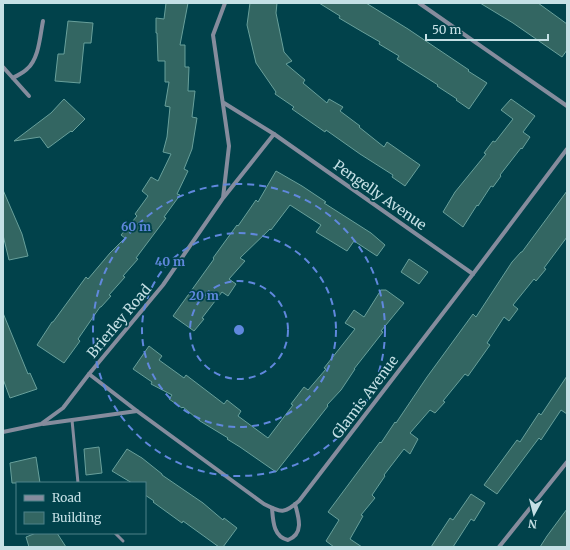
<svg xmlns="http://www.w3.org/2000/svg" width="570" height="550" font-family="Merriweather,serif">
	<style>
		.building { fill: #336662; stroke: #68a09b }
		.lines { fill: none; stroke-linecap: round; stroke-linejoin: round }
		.lane { stroke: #858c9d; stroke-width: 3 }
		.street { stroke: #858c9d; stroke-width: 4 }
		.ring { fill: none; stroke: #6088dd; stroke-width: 2; stroke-dasharray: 7 5 }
		.labels { text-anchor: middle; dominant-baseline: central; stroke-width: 3.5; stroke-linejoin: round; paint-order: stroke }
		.street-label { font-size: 14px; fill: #c5e0e5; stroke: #01424b }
		.centre { fill: #6088dd; stroke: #01424b; stroke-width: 2 }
		.ring-label { font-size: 12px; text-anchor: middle; font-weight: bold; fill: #6088dd; stroke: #01424b; stroke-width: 3.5; stroke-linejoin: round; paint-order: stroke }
	</style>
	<rect width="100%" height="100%" fill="#01424b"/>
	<g class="building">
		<path d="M166,3H188L180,45H185V67H189L188,91H195L192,117L197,118L192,149L184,169L188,171L177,194L180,195L164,217L166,218L136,258L138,259L123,276L125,277L109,295L111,296L101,307H100L78,339L80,341L64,363L37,345L52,322H53L86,277L88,279L110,253L125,238L121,235L137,216L135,214L148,196L142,191L151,177L158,181L171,154L163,152L167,137L170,107L165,106L169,82H165V61H158L157,33H156V18L164,19Z"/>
		<path d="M250,3H277L276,13L284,52L292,61L286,64L305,80L303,83L327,103L329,99L343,107L340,111L360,126L359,127L384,147L387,142L420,165L405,186L392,177L393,175L360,154L326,130L325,132L312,123L292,109L294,107L275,94L276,92L256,63L247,25Z"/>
		<path d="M319,3H366L408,29L469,70L468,71L487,83L469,109L456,100L457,99L437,86L438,85L397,59L399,56L379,44L380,42L361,31L339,18L340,16Z"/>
		<path d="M480,3H538L567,24V50L562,57L513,23Z"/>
		<path d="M68,21L93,23L91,43H84L80,83L55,81L58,54H64Z"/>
		<path d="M64,99L85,119L72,132L71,131L48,148L40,137L14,141L51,113Z"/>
		<path d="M511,99L535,116L523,132L530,137L522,149L521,148L500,175L501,176L493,187L491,186L478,206L477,205L463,227L443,212L455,192L486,154L484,153L493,141L495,142L513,119L501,110Z"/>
		<path d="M276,171L302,186L326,202L324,203L371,233L385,245L377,256L354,241L347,251L316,232L321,225L290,205L271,230L270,229L240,258L245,261L229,279L236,284L228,296L222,292L202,318L204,319L194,331L173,316L214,259L213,258L237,225L238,226L256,200L258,202Z"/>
		<path d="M3,190L22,234L28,256L9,260L3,235Z"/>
		<path d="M567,191V237L544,268L546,269L536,281L534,279L513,305L518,309L509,321L504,317L487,343L490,345L468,376L465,374L443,401L445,402L435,413L430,410L410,433L418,439L410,454L404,449L384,475L385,476L372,495L375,498L361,515L363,516L350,539L362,547H334L326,541L339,520L328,512L380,442L381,443L395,422L396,423L427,377L473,314L476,317L512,262L521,252H522Z"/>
		<path d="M409,259L428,272L419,284L401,272Z"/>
		<path d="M381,290H386L404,303L381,331L383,332L354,369H355L341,390L327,405L328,406L276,472L240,447L227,439L228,438L200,421L183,407L182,408L169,399L172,395L151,384L152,382L133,369L149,346L162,356L159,360L184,378L186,375L224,404L227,400L241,411L238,416L268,438L293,405L291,404L304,387L308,390L326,369L324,368L355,329L345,323L354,310L364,317Z"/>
		<path d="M3,313L28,374L30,373L37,389L10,398L3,379Z"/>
		<path d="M567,376V414L561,410L541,440L539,438L497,494L484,485L517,440L520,442L539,413L541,415Z"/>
		<path d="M99,447L102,473L86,475L84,449Z"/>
		<path d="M127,449L142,458L162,474V475L203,503L223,520L224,518L237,528L223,547H219L183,521L182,523L153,502L154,501L145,495V483H132L112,471Z"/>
		<path d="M36,457L40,483H12L10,463Z"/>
		<path d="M471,494L485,503L474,521L471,519L453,547H431L450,518L453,520Z"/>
		<path d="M567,509V547H540L547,536Z"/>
		<path d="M36,533H57L66,547H29L26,537Z"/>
	</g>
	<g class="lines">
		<g class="lane">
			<path d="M72,420L78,483"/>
			<path d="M115,533L123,541"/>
		</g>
		<g class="street">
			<path d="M419,3L567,106"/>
			<path d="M3,67L29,96"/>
			<path d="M13,78C18,75 23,73 27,69C39,59 40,36 43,21"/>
			<path d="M224,103L274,134"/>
			<path d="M224,197L274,134L473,274"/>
			<path d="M89,374L137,411L264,504C282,513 284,514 299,501L473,274L567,149"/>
			<path d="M43,424L137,411"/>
			<path d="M3,432L41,424L63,408L89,374L163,285L223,198L229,146L213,35L225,3"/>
			<path d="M272,508C273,520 273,537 288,540C304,534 299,518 295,504"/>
			<path d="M499,547L567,462"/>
		</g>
	</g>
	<g class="ring">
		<circle cx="239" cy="330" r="49"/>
		<circle cx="239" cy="330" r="97"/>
		<circle cx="239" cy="330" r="146"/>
	</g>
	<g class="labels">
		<g class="street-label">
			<text transform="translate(380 195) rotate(35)">Pengelly Avenue</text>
			<text transform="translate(119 321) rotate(-50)">Brierley Road</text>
			<text transform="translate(365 397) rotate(-53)">Glamis Avenue</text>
		</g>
	</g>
	<circle cx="239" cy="330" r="6" class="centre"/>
	<g class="ring-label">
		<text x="136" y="231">60 m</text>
		<text x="170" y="266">40 m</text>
		<text x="204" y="300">20 m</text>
	</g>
	<rect width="570" height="550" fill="none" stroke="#c5e0e5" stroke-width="8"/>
	<rect x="16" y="482" width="130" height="52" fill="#01424b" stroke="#4f8189"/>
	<rect x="24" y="495" width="20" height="6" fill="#858c9d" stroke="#4f8189"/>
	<text x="52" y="502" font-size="12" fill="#c5e0e5">Road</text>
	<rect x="24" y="512" width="20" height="12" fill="#336662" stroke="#4f8189"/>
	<text x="52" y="522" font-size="12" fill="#c5e0e5">Building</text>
	<g transform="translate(534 514) rotate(187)" stroke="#01424b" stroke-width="3" paint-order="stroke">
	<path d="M0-3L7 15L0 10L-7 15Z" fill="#c5e0e5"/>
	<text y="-6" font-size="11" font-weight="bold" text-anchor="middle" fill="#c5e0e5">N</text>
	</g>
	<path d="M426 34v6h122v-6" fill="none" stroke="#c5e0e5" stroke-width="2"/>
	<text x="432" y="34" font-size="12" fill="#c5e0e5" stroke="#01424b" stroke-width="3" paint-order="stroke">50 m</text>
</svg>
